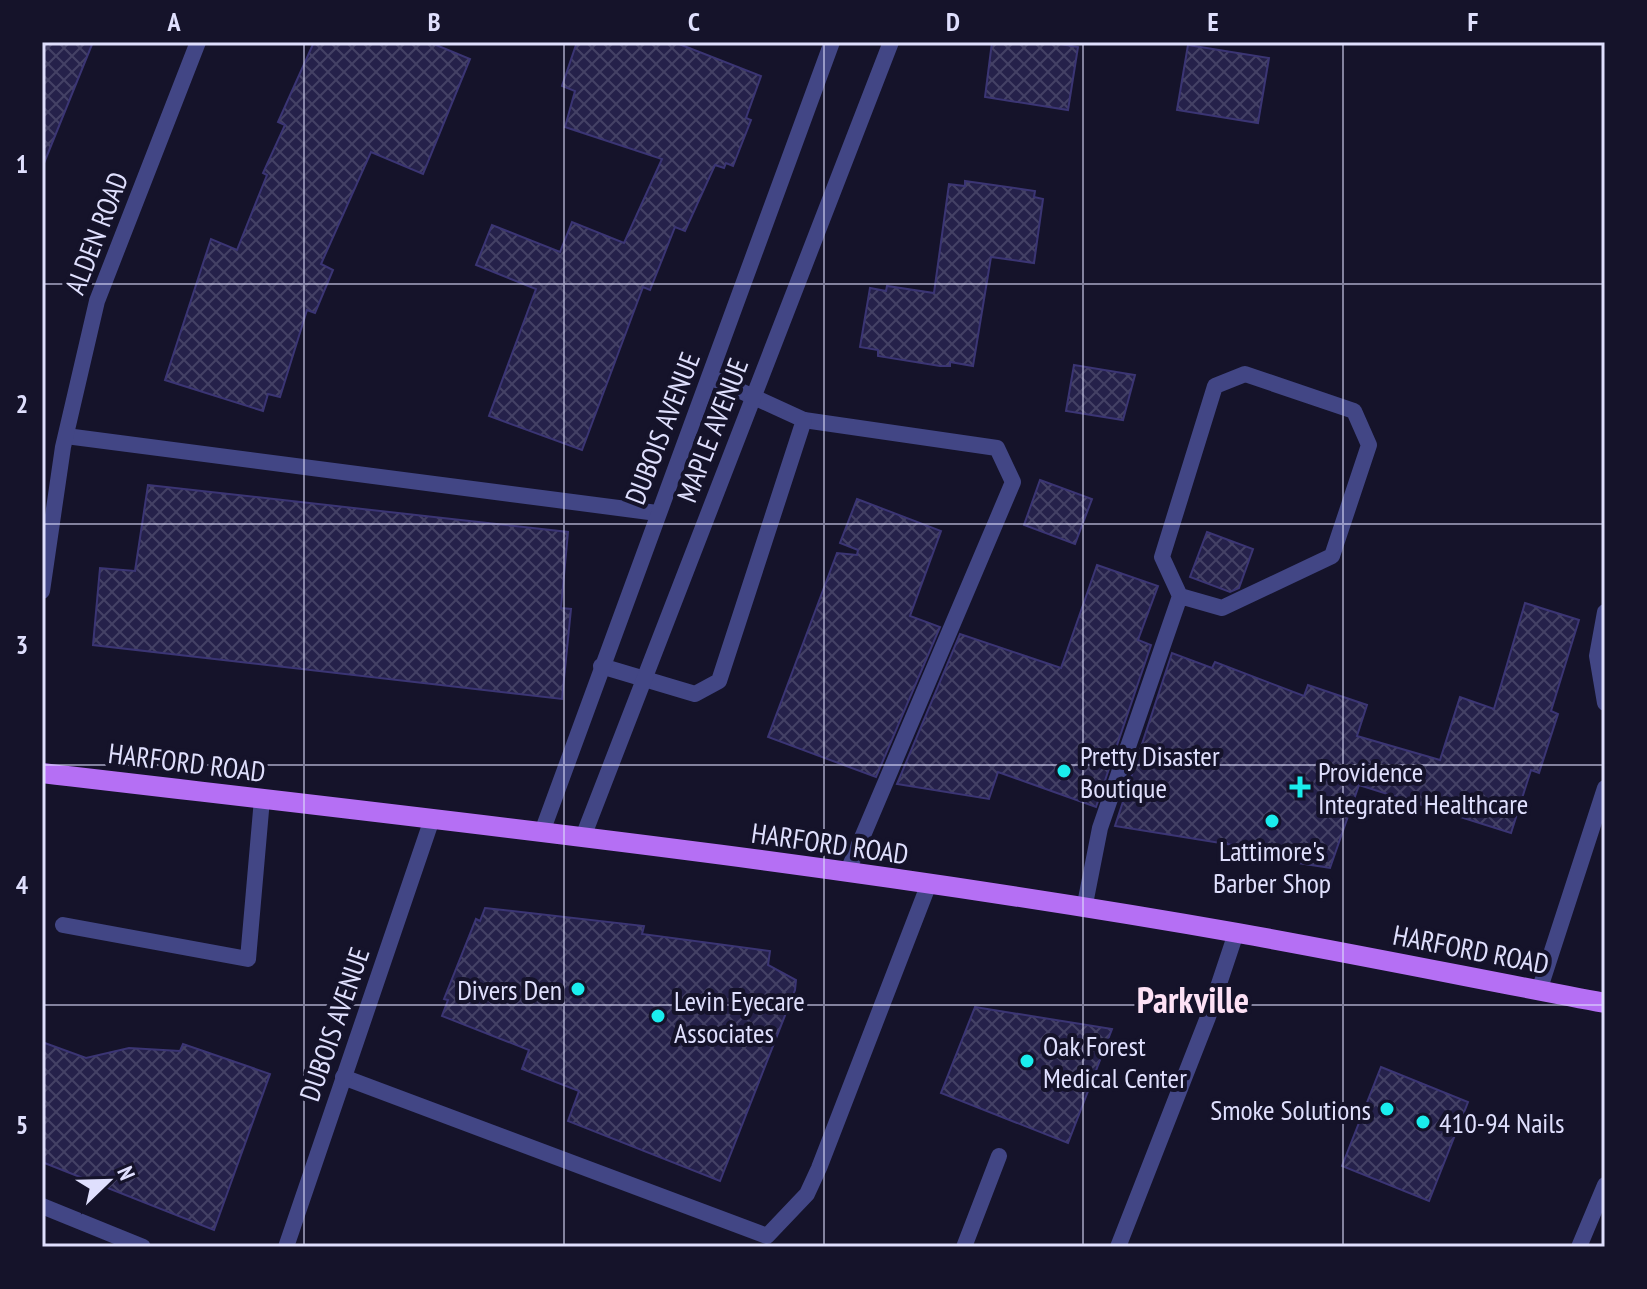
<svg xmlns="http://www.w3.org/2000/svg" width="1647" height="1289" font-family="'PT Sans Narrow',sans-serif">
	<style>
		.building { fill: url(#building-cross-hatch); stroke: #3b3574; stroke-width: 2 }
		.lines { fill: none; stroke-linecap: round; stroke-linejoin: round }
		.lane { stroke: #424685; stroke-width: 16 }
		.street { stroke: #424685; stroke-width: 16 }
		.primary { stroke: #b56ff4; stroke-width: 20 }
		.grid { fill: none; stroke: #dfdffd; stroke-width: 2; stroke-opacity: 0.55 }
		.poi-dot { fill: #1aeded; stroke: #15132a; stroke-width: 3 }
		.labels { text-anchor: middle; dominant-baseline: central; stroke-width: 8; stroke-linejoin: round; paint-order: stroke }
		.street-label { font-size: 28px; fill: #dfdffd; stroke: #15132a }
		.poi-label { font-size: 28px; fill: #dfdffd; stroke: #15132a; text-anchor: start }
		.district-label { font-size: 36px; font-weight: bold; fill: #fde1f5; stroke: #15132a }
		.neatline { fill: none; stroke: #dfdffd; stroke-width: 3 }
		.grid-label { font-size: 26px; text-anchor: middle; font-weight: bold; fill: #dfdffd }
	</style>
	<defs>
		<pattern id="building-cross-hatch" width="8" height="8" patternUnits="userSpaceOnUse" patternTransform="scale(2)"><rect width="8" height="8" fill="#25214a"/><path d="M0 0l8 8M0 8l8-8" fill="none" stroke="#444165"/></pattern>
	</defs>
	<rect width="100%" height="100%" fill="#15132a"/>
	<g class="building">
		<path d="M42,42H93L42,168Z"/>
		<path d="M314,42H429L470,59L423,174L371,152L321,264L333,270L315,313L307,310L280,397L268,394L263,411L165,380L211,239L237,250L267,175L263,173L285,125L278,122Z"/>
		<path d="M577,42H674L761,76L746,118L751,120L733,166L726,163L724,168L715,165L685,231L675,227L650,290L643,287L582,450L489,416L536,289L476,265L492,225L560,252L572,222L624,243L662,159L565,127L575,91L562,86Z"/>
		<path d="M992,42H1048L1078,47L1068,110L985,97Z"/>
		<path d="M1188,45L1269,58L1258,123L1177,110Z"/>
		<path d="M965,181L1035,191L1034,197L1043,199L1034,263L991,257L973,366L950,362V366H940L878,356V350L860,347L870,288L886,291L887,286L934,293L949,184L965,186Z"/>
		<path d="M1074,365L1135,375L1123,420L1066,411Z"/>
		<path d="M1040,480L1092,499L1075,544L1024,525Z"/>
		<path d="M148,485L568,532L561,608L571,609L562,699L93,645L100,568L135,571Z"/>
		<path d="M857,499L941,531L910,616L940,627L876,777L768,737L837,553L857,555L858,550L840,543Z"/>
		<path d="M1207,532L1253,549L1239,588L1230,592L1190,577Z"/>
		<path d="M1097,565L1158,586L1138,640L1151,645L1096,807L998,772L989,799L897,784L960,634L1061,668Z"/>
		<path d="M1525,603L1579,620L1551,711L1558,714L1539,773L1531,770L1511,833L1359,785L1330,868L1234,853L1239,846L1115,826L1172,653L1212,668L1215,662L1304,696L1308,685L1367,705L1357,736L1440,760L1460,697L1494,709Z"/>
		<path d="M485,908L644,926L642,934L770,951L768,965L796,980L795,990L720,1181L568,1121L579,1091L522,1069L529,1050L442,1016L448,1000L444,999L476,919L480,921Z"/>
		<path d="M975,1007L1112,1029L1068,1143L941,1093Z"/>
		<path d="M42,1042L86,1058L129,1048L180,1051L183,1044L270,1074L214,1230L42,1162Z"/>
		<path d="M1381,1067L1468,1102L1429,1201L1342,1166Z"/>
	</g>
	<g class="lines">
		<g class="lane">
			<path d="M804,420L997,448L1013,482L847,873"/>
			<path d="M66,436L657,513"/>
			<path d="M1605,612L1597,656L1605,703"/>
			<path d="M601,666L695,694L719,681L804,420L710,377"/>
			<path d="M1084,909L1100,828L1180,596L1162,557L1215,386L1245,374L1354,411L1369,445L1332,556L1222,608L1180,596"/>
			<path d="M63,925L248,959L262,799"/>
			<path d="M1539,991L1605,788"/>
			<path d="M343,1077L767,1236L807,1194L819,1168L928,886"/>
			<path d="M42,1206L143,1247"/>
			<path d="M964,1247L999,1156"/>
			<path d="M1579,1247L1605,1185"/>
		</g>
		<g class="street">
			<path d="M42,591L63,447L97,301L198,42"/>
			<path d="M542,832L832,42"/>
			<path d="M583,837L891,42"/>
			<path d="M286,1247L432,819"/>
			<path d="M1118,1247L1208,1017L1236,933"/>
		</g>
		<path class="primary" d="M42,773C441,820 842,863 1238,933C1361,955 1483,980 1605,1003"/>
	</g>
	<path class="grid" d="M304,42V1247M564,42V1247M824,42V1247M1083,42V1247M1343,42V1247M42,284H1605M42,524H1605M42,765H1605M42,1005H1605"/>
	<g class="poi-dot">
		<circle cx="1064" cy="771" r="8"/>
		<path d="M1296 775h8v8h8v8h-8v8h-8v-8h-8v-8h8z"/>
		<circle cx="1272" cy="821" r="8"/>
		<circle cx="578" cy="989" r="8"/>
		<circle cx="658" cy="1016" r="8"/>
		<circle cx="1027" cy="1061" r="8"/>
		<circle cx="1387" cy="1109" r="8"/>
		<circle cx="1423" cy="1122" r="8"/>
	</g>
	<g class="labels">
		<g class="street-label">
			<text transform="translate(96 233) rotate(-69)">ALDEN ROAD</text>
			<text transform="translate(662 428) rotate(-69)">DUBOIS AVENUE</text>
			<text transform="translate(712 430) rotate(-69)">MAPLE AVENUE</text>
			<text transform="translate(187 762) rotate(7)">HARFORD ROAD</text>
			<text transform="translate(830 843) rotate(8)">HARFORD ROAD</text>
			<text transform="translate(1471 949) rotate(11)">HARFORD ROAD</text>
			<text transform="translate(334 1024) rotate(-71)">DUBOIS AVENUE</text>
		</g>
		<g class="poi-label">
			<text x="1080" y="755">Pretty Disaster<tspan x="1080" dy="32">Boutique</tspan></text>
			<text x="1318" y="771">Providence<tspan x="1318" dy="32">Integrated Healthcare</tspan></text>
			<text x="1272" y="850" text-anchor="middle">Lattimore's<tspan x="1272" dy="32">Barber Shop</tspan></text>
			<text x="562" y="989" text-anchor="end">Divers Den</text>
			<text x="674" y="1000">Levin Eyecare<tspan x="674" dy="32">Associates</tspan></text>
			<text x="1043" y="1045">Oak Forest<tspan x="1043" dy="32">Medical Center</tspan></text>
			<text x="1371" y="1109" text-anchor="end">Smoke Solutions</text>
			<text x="1439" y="1122">410-94 Nails</text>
		</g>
		<g class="district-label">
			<text x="1193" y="999">Parkville</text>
		</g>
	</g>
	<rect width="1647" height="1289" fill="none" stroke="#15132a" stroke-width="88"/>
	<g transform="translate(108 1181) rotate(67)" stroke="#15132a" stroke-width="6" paint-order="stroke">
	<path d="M0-6L14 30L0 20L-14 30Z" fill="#dfdffd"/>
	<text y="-12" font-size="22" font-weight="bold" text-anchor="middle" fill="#dfdffd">N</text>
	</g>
	<rect x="44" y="44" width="1559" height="1201" class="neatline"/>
	<g class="grid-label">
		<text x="174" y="31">A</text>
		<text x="434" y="31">B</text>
		<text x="694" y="31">C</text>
		<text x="953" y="31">D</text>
		<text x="1213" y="31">E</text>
		<text x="1473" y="31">F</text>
		<text x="22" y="173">1</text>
		<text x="22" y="413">2</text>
		<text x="22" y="654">3</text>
		<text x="22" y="894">4</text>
		<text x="22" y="1134">5</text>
	</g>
</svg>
